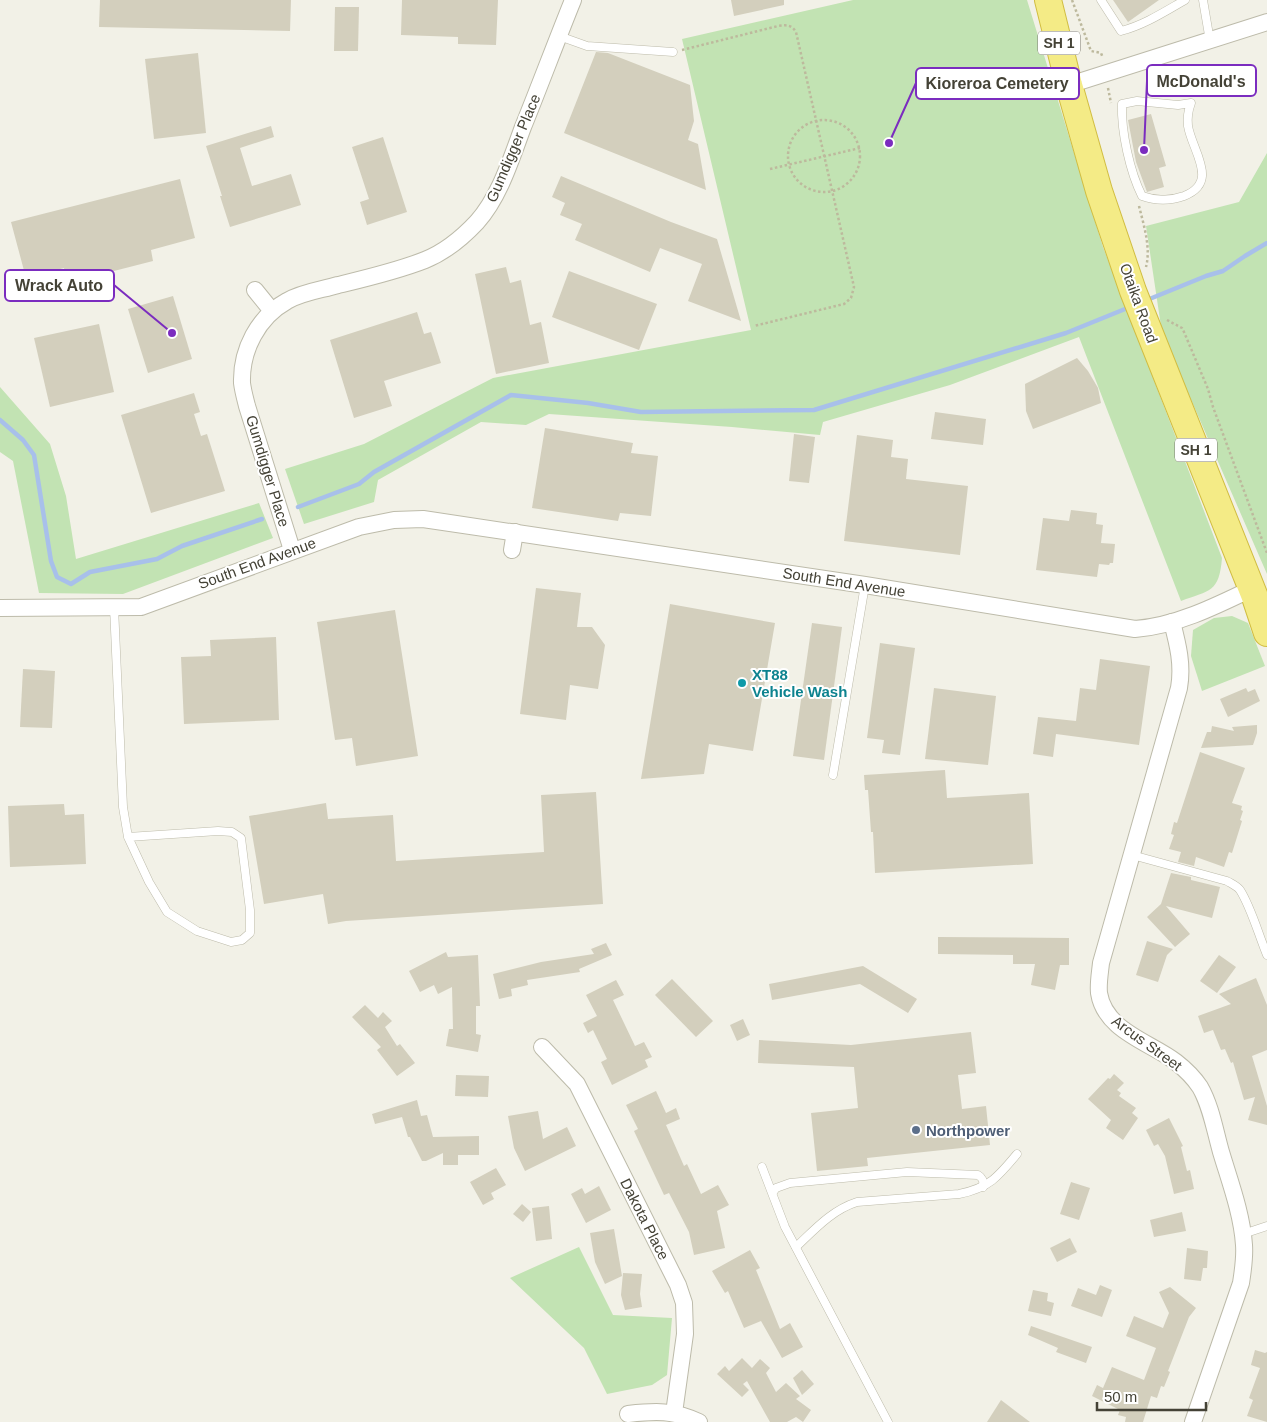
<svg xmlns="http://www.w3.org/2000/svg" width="1267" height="1422" font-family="Helvetica,sans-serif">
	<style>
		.green { fill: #c2e3b3 }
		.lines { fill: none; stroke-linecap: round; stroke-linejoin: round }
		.stream { stroke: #a8c0ea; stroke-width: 4.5 }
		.building { fill: #d3cfbd }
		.service-casing { stroke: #bdbbaa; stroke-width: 9 }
		.minor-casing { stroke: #bdbbaa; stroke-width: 18 }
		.trunk-casing { stroke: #d1bd42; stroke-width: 28 }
		.path { stroke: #bdb99d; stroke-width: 2.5; stroke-dasharray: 2.5 2.5; stroke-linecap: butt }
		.service { stroke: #fff; stroke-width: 8 }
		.minor { stroke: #fff; stroke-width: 16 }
		.trunk { stroke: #f4eb86; stroke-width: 26 }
		.culture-dot { fill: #0f9aa8; stroke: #fff; stroke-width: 2 }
		.service-dot { fill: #5c6f8a; stroke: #fff; stroke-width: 2 }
		.labels { text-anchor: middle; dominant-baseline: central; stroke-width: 4; stroke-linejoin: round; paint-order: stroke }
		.shield { fill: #fff; stroke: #7c7b72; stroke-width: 1 }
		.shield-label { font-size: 14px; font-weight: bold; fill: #444236 }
		.street-label { font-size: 15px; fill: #444236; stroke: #fff }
		.culture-label { font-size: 15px; font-weight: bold; fill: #0d838f; stroke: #fff; text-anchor: start }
		.service-label { font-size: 15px; font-weight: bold; fill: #4e5e75; stroke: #fff; text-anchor: start }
		.leader { fill: none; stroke: #7b2cbf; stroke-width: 2 }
		.callout-dot { fill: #7b2cbf; stroke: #fff; stroke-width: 2 }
		.callout { fill: #fff; stroke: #7b2cbf; stroke-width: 2 }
		.callout-label { font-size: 16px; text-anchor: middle; font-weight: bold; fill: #444236 }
	</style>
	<rect width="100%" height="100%" fill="#f2f1e7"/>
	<g class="green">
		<path d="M853,0H1027L1103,247L1222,558C1219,593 1210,590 1181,601L1079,337L950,385L823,422L820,435L732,427L549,414L526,425L481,422L378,480L374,502L304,524L285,469L364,444L493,378L751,330L682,39Z"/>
		<path d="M1267,153V574L1162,333L1146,226L1239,202Z"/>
		<path d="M0,387L50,444L66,496L76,559L259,503L273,538L123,594L39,593L13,461L0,452Z"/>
		<path d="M1232,616L1248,623L1265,666L1202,691L1191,656L1193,630L1214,618Z"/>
		<path d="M579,1247L613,1315L672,1318L667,1375L652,1385L607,1394L584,1348L510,1278Z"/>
	</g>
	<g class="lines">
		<g class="stream">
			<path d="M1147,300L1206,276L1223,271L1245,256L1267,243"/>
			<path d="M0,420L23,440L34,455L51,561L57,577L71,584L90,572L157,559L182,546L262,519"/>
			<path d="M298,507L359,484L374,472L511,395L588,403L641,412L814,410L1066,333L1130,307"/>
		</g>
	</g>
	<g class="building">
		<path d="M100,0H291L290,31L99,27Z"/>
		<path d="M402,0H498L496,45L458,44V37L401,35Z"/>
		<path d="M731,0H784V5L734,16Z"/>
		<path d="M1113,0H1159L1128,22Z"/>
		<path d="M335,7H359L358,51H334Z"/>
		<path d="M596,52L608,53L690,85L694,121L688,140L698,144L706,190L564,133Z"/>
		<path d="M198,53L206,133L154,139L145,59Z"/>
		<path d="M1151,114L1166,166L1159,168L1164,187L1147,192L1136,162L1128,120Z"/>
		<path d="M271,126L274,137L240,148L252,186L291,174L301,205L230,227L220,196H222L206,146Z"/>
		<path d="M383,137L407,212L367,225L360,202L369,199L352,147Z"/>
		<path d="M561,176L671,222L717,239L741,321L688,301L702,264L660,248L650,272L575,240L582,224L560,215L565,203L552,197Z"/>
		<path d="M180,179L195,238L151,250L153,261L67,283L64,268L26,278L11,222Z"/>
		<path d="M506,267L510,283L521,280L530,325L541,322L549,363L496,374L475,274Z"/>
		<path d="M569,271L657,304L639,350L552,317Z"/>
		<path d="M173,296L192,359L148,373L128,309Z"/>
		<path d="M417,312L424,334L431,332L441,363L384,381L392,406L354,418L330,340Z"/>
		<path d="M99,324L114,392L50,407L34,338Z"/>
		<path d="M1077,358L1088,371L1098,388L1101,403L1033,429L1026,411L1025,384Z"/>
		<path d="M194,393L200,412L194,414L201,436L207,434L225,491L151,513L121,415Z"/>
		<path d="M935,412L986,419L983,445L931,439Z"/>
		<path d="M545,428L633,443L631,453L658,456L651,516L620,513L618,521L532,508Z"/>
		<path d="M794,434L815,437L809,483L789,481Z"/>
		<path d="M857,435L893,440L891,457L908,459L906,479L968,486L960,555L844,541Z"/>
		<path d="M1071,510L1097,513L1096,524L1103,525L1101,543L1115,544L1113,563H1110L1109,565L1099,564L1097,577L1036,570L1043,518L1069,521Z"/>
		<path d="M536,588L581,593L577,627H592L605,645L598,689L570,685L566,720L520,714Z"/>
		<path d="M670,604L775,623L753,751L709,744L704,774L641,779Z"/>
		<path d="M395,610L418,756L356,766L352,738L335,740L317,622Z"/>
		<path d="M812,623L842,627L824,760L793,756Z"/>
		<path d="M276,637L279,720L184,724L181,657L211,656L210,640Z"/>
		<path d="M880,643L915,648L900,755L882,753L884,740L867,738Z"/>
		<path d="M1100,659L1150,666L1139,745L1056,734L1053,757L1033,754L1038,717L1076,721L1080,688L1096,690Z"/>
		<path d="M23,669L55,671L52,728L20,727Z"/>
		<path d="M934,688L996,696L988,765L925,759Z"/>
		<path d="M1246,688L1248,692L1255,689L1260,701L1228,717L1220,699Z"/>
		<path d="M1257,725V733L1253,745L1201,748L1207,732H1211L1212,726L1234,731L1232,727Z"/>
		<path d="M1200,752L1245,768L1232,803L1242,806L1241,810L1243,811L1240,820L1242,821L1232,853L1229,852L1224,867L1196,857L1194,866L1178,862L1181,852L1169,849L1174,835L1171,834L1174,822L1177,823Z"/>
		<path d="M945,770L947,798L1029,793L1033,864L875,873L873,832H871L868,790H865L864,775Z"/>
		<path d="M596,792L603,904L346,921L328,924L323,894L264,904L249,816L326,803L328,819L393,815L396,861L544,852L541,795Z"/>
		<path d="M64,804L65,815L84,814L86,864L10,867L8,806Z"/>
		<path d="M1171,873L1191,877V880L1220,887L1212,918L1166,906L1190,934L1175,947L1147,917L1161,904Z"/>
		<path d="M938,937L1069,938V965H1060L1055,990L1031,985L1035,964H1013V955L938,954Z"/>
		<path d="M1147,941L1173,949L1167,955L1158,982L1136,975Z"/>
		<path d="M606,943L612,955L579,969L580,972L527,980L528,985L511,989L512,996L499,999L493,974L541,962L594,954L591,949Z"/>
		<path d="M446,952L448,957L478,955L480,1006H476V1034L481,1035L478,1052L446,1046L449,1029H453L452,987L438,994L434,985L420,992L409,971Z"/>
		<path d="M1219,955L1236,967L1217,993L1200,981Z"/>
		<path d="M863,966L917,999L908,1013L860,984L772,1000L769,984Z"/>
		<path d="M1256,978L1267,1005V1050L1252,1056L1267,1106V1125L1248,1120L1255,1097L1244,1100L1233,1062L1231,1063L1225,1049L1221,1050L1213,1030L1204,1033L1198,1016L1231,1004L1219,994Z"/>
		<path d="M672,979L713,1021L696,1037L655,995Z"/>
		<path d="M616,980L624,995L613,1000L635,1046L644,1042L652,1057L645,1060L648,1067L612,1085L601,1062L607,1059L593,1030L588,1033L583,1023L597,1016L586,995Z"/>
		<path d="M365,1005L378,1018L383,1012L392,1021L385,1027L397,1046L400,1044L415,1063L397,1076L377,1050L381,1047L352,1017Z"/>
		<path d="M743,1019L750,1035L737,1041L730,1025Z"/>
		<path d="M971,1032L976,1073L958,1075L962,1109L986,1106L990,1145L867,1158L868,1166L817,1171L811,1113L858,1108L854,1067L758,1063L759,1040L851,1045Z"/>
		<path d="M1114,1074L1124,1083L1117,1090L1121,1093L1119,1096L1136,1108L1132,1113L1138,1118L1123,1140L1106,1128L1111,1120L1088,1099L1108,1078L1110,1079Z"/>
		<path d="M456,1075L489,1076L488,1097L455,1096Z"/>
		<path d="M656,1091L666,1113L676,1108L680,1119L666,1125L684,1166L687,1164L701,1194L718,1185L729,1205L717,1211L725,1248L694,1255L689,1232L669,1193L664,1195L634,1131L638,1129L626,1105Z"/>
		<path d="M417,1100L421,1116L427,1115L433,1137L479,1136V1155H458V1165H443V1153L426,1161H422L410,1137H408L402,1117L375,1124L372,1114Z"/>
		<path d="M538,1111L543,1139L567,1127L576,1146L525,1171L514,1148L508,1116Z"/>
		<path d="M1169,1118L1183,1146L1181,1147L1187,1171L1190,1170L1194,1189L1174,1194L1165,1156L1158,1144L1154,1146L1146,1130Z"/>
		<path d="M496,1168L506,1185L491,1193L494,1199L483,1205L470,1182Z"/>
		<path d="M1071,1182L1090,1188L1079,1220L1060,1214Z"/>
		<path d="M599,1186L611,1210L586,1223L571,1194L582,1188L585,1194Z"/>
		<path d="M522,1204L531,1212L523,1222L513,1214Z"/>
		<path d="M549,1206L552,1239L536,1241L532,1208Z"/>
		<path d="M1182,1212L1186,1231L1154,1237L1150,1220Z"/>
		<path d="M614,1229L622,1276L605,1284L595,1262L590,1233Z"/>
		<path d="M1070,1238L1077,1252L1057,1262L1050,1248Z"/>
		<path d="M1187,1248L1208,1251L1207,1268H1203L1201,1281L1184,1279Z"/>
		<path d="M750,1250L760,1268L756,1270L780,1329L790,1323L803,1347L782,1358L761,1321L744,1328L728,1291L725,1293L712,1271Z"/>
		<path d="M623,1273L642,1274L640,1294L642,1307L625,1310L621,1295Z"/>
		<path d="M1100,1285L1112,1290L1102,1317L1071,1306L1078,1288L1096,1295Z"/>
		<path d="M1170,1287L1196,1308L1189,1317L1168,1371L1170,1372L1164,1387L1161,1386L1157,1398L1151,1396L1143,1422H1125L1126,1417L1118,1415L1120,1410L1092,1396L1097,1385L1103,1388L1112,1367L1144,1380L1156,1348L1126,1336L1134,1316L1163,1328L1169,1313L1159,1292Z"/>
		<path d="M1033,1290L1048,1293L1047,1301L1054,1303L1051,1316L1028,1311Z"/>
		<path d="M1031,1326L1092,1347L1086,1363L1056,1352L1058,1348L1028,1335Z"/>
		<path d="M1255,1350L1265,1353L1267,1352V1422L1247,1416L1253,1400L1249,1398L1260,1368L1251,1365Z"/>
		<path d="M742,1358L752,1368L760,1359L770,1368L766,1373L776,1392L786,1383L800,1396L796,1399L811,1410L803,1422L796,1417L787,1422H770L747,1381L743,1384L749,1390L742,1397L717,1374L725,1366L729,1371Z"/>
		<path d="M802,1370L814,1384L802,1395L793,1378Z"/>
		<path d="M1001,1400L1030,1422H987Z"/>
	</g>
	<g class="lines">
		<defs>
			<g id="service">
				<path d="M1101,0L1121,31C1144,25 1164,12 1185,0"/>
				<path d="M1203,0L1210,41"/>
				<path d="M559,36L587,46L673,52"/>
				<path d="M1137,101L1178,105L1191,103C1188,111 1187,118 1188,126C1192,151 1220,182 1184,196C1170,201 1156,201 1142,196C1130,172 1121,132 1122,104Z"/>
				<path d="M114,607L123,807L128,837L149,882L167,912L197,931L231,942L242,940L250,933V910L241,838L232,832L218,831L128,837"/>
				<path d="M833,775L865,585"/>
				<path d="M1132,855L1227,881C1232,884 1237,886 1240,890C1251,907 1259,936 1267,955"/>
				<path d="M762,1167L785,1227L888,1422"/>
				<path d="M773,1192L776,1188L790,1183L907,1172L978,1175C983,1178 984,1181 983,1187"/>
				<path d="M1243,1234L1267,1226"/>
				<path d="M796,1247C815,1229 832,1210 857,1202L959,1194C989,1188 998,1177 1017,1154"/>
			</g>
			<g id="minor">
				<path d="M1069,85L1267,22"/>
				<path d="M255,290L272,311"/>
				<path d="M292,550L247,406C245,398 243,391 242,383C241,350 258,317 287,301C302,292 321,290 338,285C367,278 397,271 425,260C445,252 462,238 477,222C500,196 511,159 523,127C540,85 556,42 573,0"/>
				<path d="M512,550L515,532"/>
				<path d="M0,608L141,607L359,527L394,520L423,519L865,585L1135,629C1175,626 1214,607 1251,589"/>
				<path d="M1172,622C1178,645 1183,665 1179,688L1101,963C1100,973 1098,983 1099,993C1105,1031 1150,1042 1176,1062C1185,1069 1194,1078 1200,1087C1211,1106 1215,1131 1221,1152C1230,1182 1242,1214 1244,1245C1245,1258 1243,1270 1241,1283L1193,1422"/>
				<path d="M542,1047L577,1084L678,1285L684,1303L685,1334L674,1413"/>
				<path d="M628,1414C655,1411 674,1410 699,1422"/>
			</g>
			<path id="trunk" d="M1048,0L1069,85L1099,191L1133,291L1255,597L1267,633"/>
		</defs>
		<use href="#service" class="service-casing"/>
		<use href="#minor" class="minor-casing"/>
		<use href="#trunk" class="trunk-casing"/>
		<g class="path">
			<path d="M1072,0L1091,51L1101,53L1103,58"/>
			<path d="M682,50L778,26C786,25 791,24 796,32L854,287L851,298L844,304L754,326"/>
			<path d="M1108,88L1111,103"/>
			<circle cx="824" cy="156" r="36"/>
			<path d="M770,169L860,148"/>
			<path d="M1139,206C1144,226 1151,248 1146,267"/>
			<path d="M1167,320L1182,328L1184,332L1208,389L1213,407L1267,553"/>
		</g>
		<use href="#service" class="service"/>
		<use href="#minor" class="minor"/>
		<use href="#trunk" class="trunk"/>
	</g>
	<circle class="culture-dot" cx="742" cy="683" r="5"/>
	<circle class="service-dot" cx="916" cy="1130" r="5"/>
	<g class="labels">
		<g class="shield">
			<rect x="1038" y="31.5" width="42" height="23" rx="4"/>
			<rect x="1175" y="438.5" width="42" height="23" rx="4"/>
		</g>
		<g class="shield-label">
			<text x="1059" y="43">SH 1</text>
			<text x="1196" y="450">SH 1</text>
		</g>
		<g class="street-label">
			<text transform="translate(513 148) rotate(-67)">Gumdigger Place</text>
			<text transform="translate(1139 303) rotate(70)">Otaika Road</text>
			<text transform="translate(268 471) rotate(73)">Gumdigger Place</text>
			<text transform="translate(257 563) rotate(-20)">South End Avenue</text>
			<text transform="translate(844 582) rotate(9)">South End Avenue</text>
			<text transform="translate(1147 1043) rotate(36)">Arcus Street</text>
			<text transform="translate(645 1219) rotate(63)">Dakota Place</text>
		</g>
		<g class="culture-label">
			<text x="752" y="674">XT88<tspan x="752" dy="17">Vehicle Wash</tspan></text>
		</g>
		<g class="service-label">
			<text x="926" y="1130">Northpower</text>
		</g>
	</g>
	<path class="leader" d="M1144 150L1147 81M889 143L916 83M172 333L114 285"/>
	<g class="callout-dot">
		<circle cx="1144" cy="150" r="5"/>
		<circle cx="889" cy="143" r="5"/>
		<circle cx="172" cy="333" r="5"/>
	</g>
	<g class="callout">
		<rect x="1147" y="65" width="109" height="31" rx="5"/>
		<rect x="916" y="68" width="163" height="31" rx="5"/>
		<rect x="5" y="270" width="109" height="31" rx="5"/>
	</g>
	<g class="callout-label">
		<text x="1201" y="87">McDonald's</text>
		<text x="997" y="89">Kioreroa Cemetery</text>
		<text x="59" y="291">Wrack Auto</text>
	</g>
	<path d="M1097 1402v8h109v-8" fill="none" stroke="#444236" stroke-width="2.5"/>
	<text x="1104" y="1402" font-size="15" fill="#444236" stroke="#ffffff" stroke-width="4" paint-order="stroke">50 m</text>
</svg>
